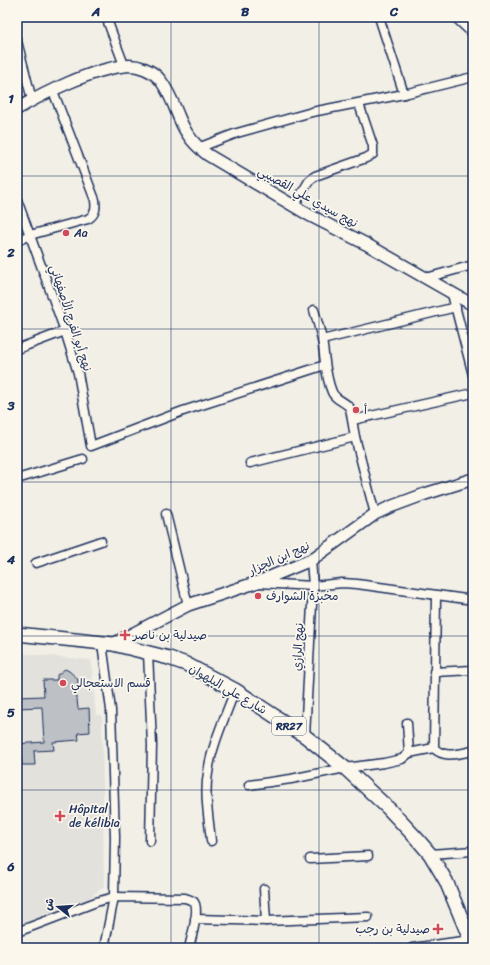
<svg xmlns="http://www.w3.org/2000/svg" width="490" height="965" font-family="Sriracha,'Playpen Sans Arabic',sans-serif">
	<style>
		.built { fill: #e2e1dc }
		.building { fill: #bdc0c4; stroke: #1b2f5e }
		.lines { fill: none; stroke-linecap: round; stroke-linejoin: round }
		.street-casing { stroke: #1b2f5e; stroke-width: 11 }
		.secondary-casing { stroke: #1b2f5e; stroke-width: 14 }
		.primary-casing { stroke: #1b2f5e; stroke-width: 16 }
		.street { stroke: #fbf7ec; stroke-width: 8 }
		.secondary { stroke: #fbf7ec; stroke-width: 11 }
		.primary { stroke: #fbf7ec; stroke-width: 13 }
		.grid { fill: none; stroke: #1b2f5e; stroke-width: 1; stroke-opacity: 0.55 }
		.poi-dot { fill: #d1495b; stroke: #fbf7ec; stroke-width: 1.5 }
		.labels { text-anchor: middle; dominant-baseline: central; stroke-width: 3.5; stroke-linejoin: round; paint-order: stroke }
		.shield { fill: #fbf7ec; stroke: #5e6b89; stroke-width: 1 }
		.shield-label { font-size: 11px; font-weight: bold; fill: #1b2f5e }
		.street-label { font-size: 12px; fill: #1b2f5e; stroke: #fbf7ec }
		.poi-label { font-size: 12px; fill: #1b2f5e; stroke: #fbf7ec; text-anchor: start }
		.neatline { fill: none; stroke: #1b2f5e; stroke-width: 1.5 }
		.grid-label { font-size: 13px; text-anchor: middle; font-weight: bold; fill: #1b2f5e }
	</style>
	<rect width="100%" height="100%" fill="#f2efe6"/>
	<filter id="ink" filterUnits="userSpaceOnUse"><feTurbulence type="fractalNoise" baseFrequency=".025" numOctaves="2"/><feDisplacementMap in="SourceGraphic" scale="8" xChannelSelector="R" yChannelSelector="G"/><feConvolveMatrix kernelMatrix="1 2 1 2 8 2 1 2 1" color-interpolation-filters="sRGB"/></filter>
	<g filter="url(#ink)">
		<path class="built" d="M17,653L91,660L96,715H102L104,886L82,904L33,932L17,937Z"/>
		<path class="building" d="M65,669L69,671L77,678L78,681L76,689L78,709L89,708L90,732L78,733L79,740L53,742L54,750L34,751L35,765H22L21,754L17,755V744L44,742L42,707L17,708V697L44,696L43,680H57V675Z"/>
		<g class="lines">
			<defs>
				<g id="street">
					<path d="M106,17L124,65"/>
					<path d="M379,17L404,94"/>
					<path d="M17,41L32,100"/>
					<path d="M198,148L237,133L312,112L404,94L473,77"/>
					<path d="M17,200L65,331L78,373L91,446L183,411L325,365"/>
					<path d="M294,206L309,181L315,176L366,158L373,154V146L359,104"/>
					<path d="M17,241L30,235L88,219C96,214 96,208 95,200L53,91"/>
					<path d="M426,278L473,265"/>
					<path d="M452,294L473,375"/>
					<path d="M314,310C317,320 320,330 322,340C325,357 325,376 332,392C335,400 345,401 350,408L355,437L375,514"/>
					<path d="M322,340L456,307"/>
					<path d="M17,349L65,331"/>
					<path d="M353,420L473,393"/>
					<path d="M250,463L355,437"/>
					<path d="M17,479L83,459"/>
					<path d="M166,514L188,605"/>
					<path d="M36,563L101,541"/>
					<path d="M259,583L313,586L342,583L357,584L473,600"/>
					<path d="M436,596L434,748C444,759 460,753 473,751"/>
					<path d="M102,643L111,710L115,837L114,897L104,948"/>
					<path d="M148,652L152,745L150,841"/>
					<path d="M434,672L473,670"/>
					<path d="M305,736L313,586L311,560"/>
					<path d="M409,753L434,748"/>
					<path d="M249,785L291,779L345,768L384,763L402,759L409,753L407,723"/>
					<path d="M211,841C209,819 204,795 208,773C211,747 226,715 235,690"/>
					<path d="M430,854L473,851"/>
					<path d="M310,859L368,856"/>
					<path d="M264,889L266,921"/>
					<path d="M195,919L266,921L368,917"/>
					<path d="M17,932L96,902L114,897L185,898C188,899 192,900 194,902C200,909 191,939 189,948"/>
					<path d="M412,948L470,940"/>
				</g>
				<g id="secondary">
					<path d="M457,17L473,32"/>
					<path d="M17,109C44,93 93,69 124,66C137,64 153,70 161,81C181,109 176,132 208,155L309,215L366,244L473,305"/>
					<path d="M113,644L188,605L258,582L311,560L375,514L390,507L425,494L473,479"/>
				</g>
				<path id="primary" d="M17,634L113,644L169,658L186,664L235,690L305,736L345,768L389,809L418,840L430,854L446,881L473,946"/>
			</defs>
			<use href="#street" class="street-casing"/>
			<use href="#secondary" class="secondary-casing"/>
			<use href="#primary" class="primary-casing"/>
			<use href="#street" class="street"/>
			<use href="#secondary" class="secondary"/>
			<use href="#primary" class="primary"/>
		</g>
	</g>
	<path class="grid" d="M171,17V948M319,17V948M17,176H473M17,329H473M17,482H473M17,636H473M17,790H473"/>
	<g class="poi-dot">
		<circle cx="66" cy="233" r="4"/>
		<circle cx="356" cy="410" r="4"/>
		<circle cx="258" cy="596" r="4"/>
		<path d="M123 629h4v4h4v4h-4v4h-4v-4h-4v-4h4z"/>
		<circle cx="63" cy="683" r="4"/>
		<path d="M58 810h4v4h4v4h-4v4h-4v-4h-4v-4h4z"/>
		<path d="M436 923h4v4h4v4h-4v4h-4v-4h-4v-4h4z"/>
	</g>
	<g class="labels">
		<rect class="shield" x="272" y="717" width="34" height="18" rx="3"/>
		<g class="shield-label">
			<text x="289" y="726">RR27</text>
		</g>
		<g class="street-label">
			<text transform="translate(308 197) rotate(29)">نهج سيدي علي القصيبي</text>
			<text transform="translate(71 318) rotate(72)">نهج أبو الفرج الأصفهاني</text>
			<text transform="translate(279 558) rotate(-24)">نهج ابن الجزار</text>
			<text transform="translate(298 647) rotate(-87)">نهج الرازي</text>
			<text transform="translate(228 689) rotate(30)">شارع علي البلهوان</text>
		</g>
		<g class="poi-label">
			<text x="74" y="233">Aa</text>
			<text x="364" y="410">أ</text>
			<text x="266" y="596">مخبزة الشوارف</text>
			<text x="133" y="635">صيدلية بن ناصر</text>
			<text x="71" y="683">قسم الاستعجالي</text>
			<text x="69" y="809">Hôpital<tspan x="69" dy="14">de kélibia</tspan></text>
			<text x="430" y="929" text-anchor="end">صيدلية بن رجب</text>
		</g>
	</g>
	<rect width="490" height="965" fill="none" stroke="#fbf7ec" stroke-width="44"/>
	<g transform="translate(58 907) rotate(287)" stroke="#fbf7ec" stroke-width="3" paint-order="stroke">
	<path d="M0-3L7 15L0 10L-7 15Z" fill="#1b2f5e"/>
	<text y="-6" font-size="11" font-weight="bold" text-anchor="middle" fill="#1b2f5e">ش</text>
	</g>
	<rect x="22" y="22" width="446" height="921" class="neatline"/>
	<g class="grid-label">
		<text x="96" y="16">A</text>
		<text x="245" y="16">B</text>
		<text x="394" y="16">C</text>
		<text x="11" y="103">1</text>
		<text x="11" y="257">2</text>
		<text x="11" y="410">3</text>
		<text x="11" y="564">4</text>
		<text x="11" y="717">5</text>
		<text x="11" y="871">6</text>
	</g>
</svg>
